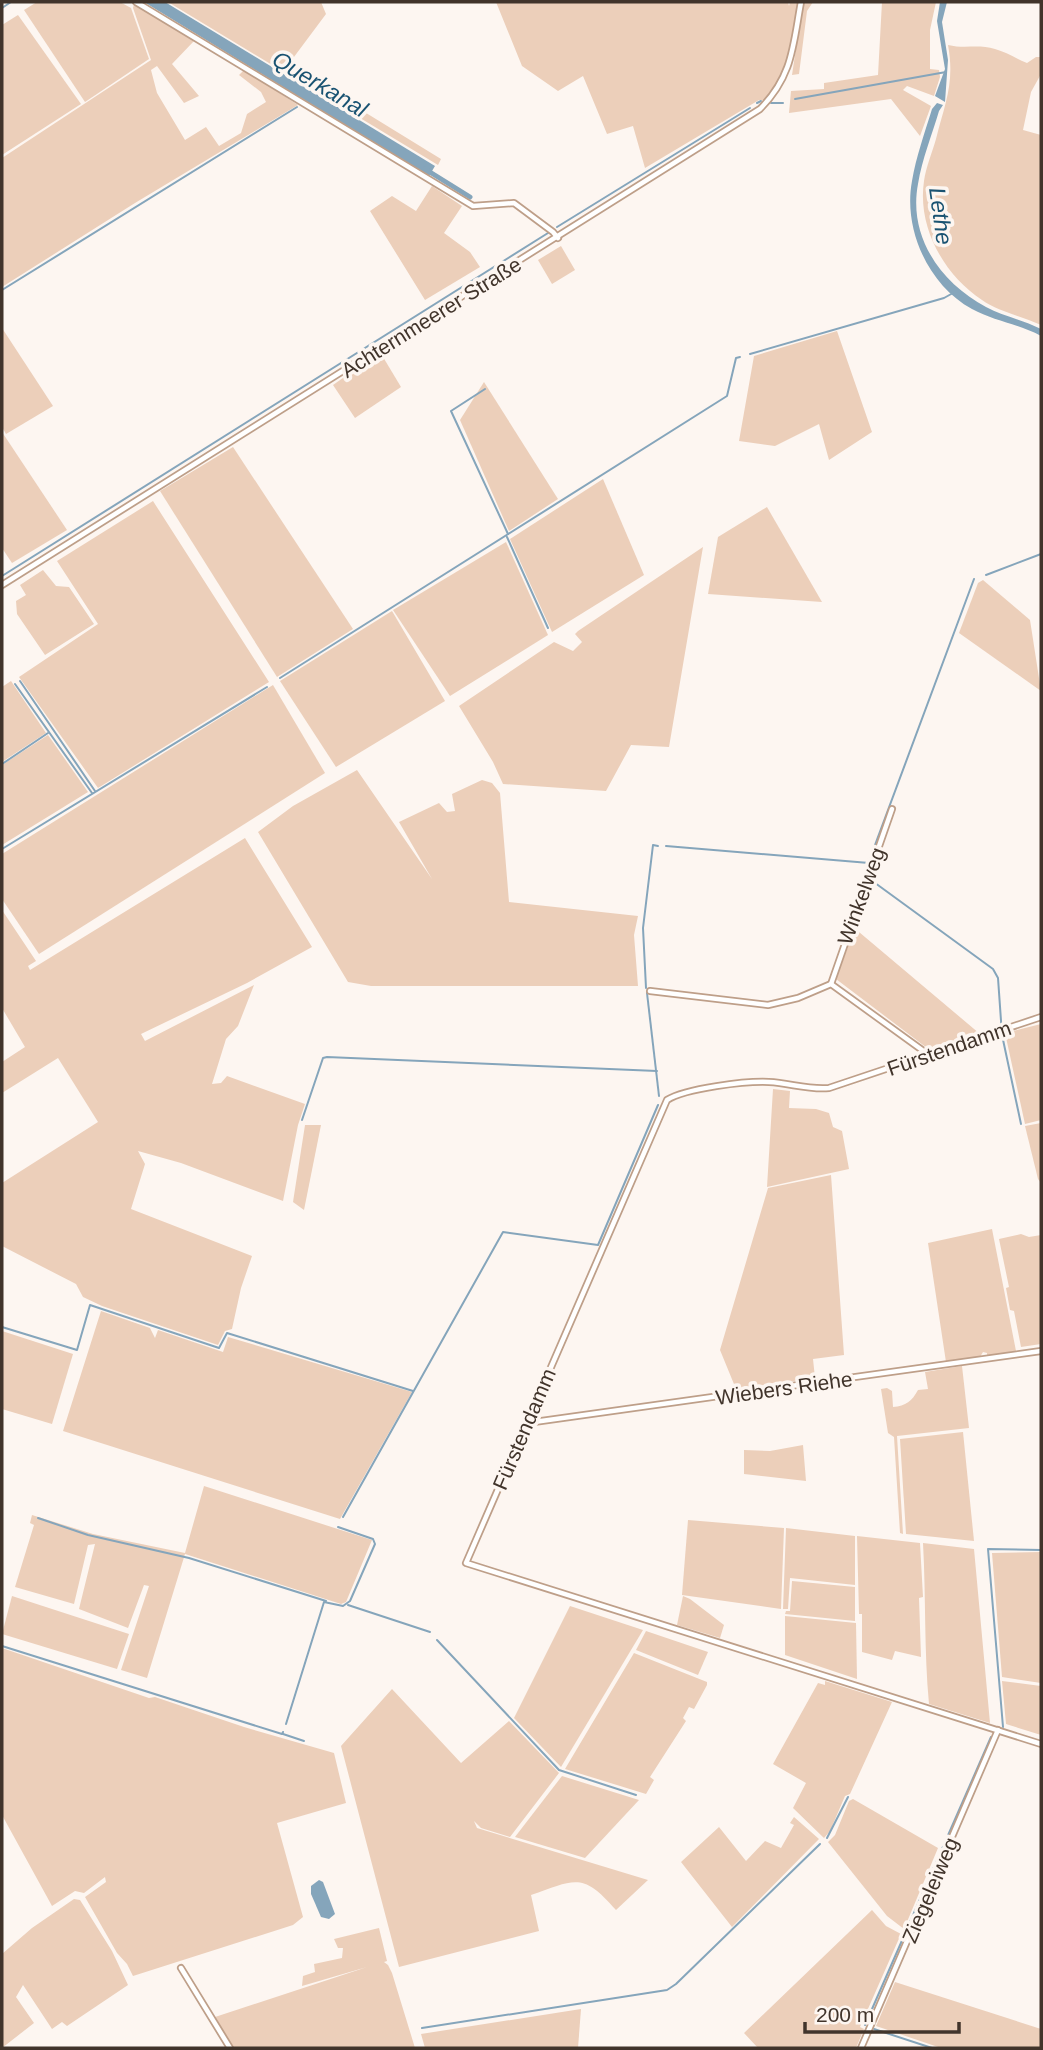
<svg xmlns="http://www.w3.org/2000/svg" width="1043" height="2050" font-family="Helvetica,sans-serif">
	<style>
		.green { fill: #eccfba }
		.water { fill: #85a5bb }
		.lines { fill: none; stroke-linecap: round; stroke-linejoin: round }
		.stream { stroke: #85a5bb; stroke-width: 2 }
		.canal { stroke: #85a5bb; stroke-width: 5 }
		.minor-casing { stroke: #be9f89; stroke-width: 8 }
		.minor { stroke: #fff; stroke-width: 4.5 }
		.labels { text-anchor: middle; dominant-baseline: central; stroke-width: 7; stroke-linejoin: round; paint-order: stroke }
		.street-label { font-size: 21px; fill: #41342b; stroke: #fdf6f1 }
		.water-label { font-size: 23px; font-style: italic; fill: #1a5372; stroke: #fdf6f1 }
	</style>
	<rect width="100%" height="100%" fill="#fdf6f1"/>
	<g class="green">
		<path d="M37,2H120L131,8L149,59L85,102L24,10Z"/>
		<path d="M168,2H321L326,14L288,65L441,159L438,165Z"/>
		<path d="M496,2H788L789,6L790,2H798C792,39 791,70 765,100H759L645,168L633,126L607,134L583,76L558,91L522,66Z"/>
		<path d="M803,2H813L807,11L799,74L792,75Z"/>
		<path d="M882,2H936L930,30V69L939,70L940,77L934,96L907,86L903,90L931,106L920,136L891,99L789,113L791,91L824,89V83L878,75Z"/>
		<path d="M134,4L194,41L172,64L199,96L184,103L157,66L151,70L157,93L185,140L206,127L219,146L241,133L247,114L266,102L261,92L239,75L244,70L298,105L135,203L2,287V158L151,60L133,8Z"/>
		<path d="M18,15L81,104L2,155V25Z"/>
		<path d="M948,45C964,49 979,44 995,49C1006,52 1017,59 1027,63L1036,57H1041V74L1031,92L1023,130L1041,135V325C1022,316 999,312 982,300C944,275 917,227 924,181C926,167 932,153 936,139C945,103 955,83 948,45Z"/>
		<path d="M432,186L462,206L444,233L470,252L480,267L425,300L370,211L392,196L416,211Z"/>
		<path d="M561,246L575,270L552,284L538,260Z"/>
		<path d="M2,328L53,406L6,434L2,427Z"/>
		<path d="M837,331L872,432L829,460L819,424L775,446L739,441L754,356Z"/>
		<path d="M380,352L401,387L355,418L333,385Z"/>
		<path d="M484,382L558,499L509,531L460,420Z"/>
		<path d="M2,432L67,530L12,563L2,548Z"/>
		<path d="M233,447L353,629L277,677L160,491Z"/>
		<path d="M603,479L644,575L552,632L510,539Z"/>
		<path d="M153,501L269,682L98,788L19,677L98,624L57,561Z"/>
		<path d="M767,507L822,602L708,594L718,537Z"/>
		<path d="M506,542L548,635L450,696L393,610Z"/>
		<path d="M703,547L669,747L631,745L606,791L503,784L493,762L459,706L554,642L573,651L582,642L575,634L578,631Z"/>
		<path d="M43,570L56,586L69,587L94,624L45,655L17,614L16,601L26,595L20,585Z"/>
		<path d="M983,580L1030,620L1041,691L959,633L978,583Z"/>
		<path d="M392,611L445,701L336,767L280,681Z"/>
		<path d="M11,681L46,733L2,762V687Z"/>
		<path d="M273,685L325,773L39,954L2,899V854Z"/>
		<path d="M48,735L88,792L2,845V765Z"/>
		<path d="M357,770L432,879L399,822L439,803L447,812L455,811L452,794L482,780L492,783L500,793L509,902L638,916L634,935L638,986H371L348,982L258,832L293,806Z"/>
		<path d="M245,838L312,947L247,983L141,1034L145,1041L254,985L238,1026L226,1039L212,1084L221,1083L227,1076L305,1104L298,1125L283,1201L181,1163L138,1151L145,1164L131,1209L252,1256L241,1288L232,1329L225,1331L218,1345L102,1306L83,1297L76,1284L2,1246V1183L98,1122L58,1058L2,1093V1062L25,1047L2,1008V910L36,961L28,966L30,970Z"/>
		<path d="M856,925L859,932L980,1034L931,1051L836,979Z"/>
		<path d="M1041,1024V1120L1025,1124L1005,1033Z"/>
		<path d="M773,1089L790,1091L789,1108L816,1109L829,1113L833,1127L842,1131L849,1169L767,1187Z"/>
		<path d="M1041,1123V1183L1038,1179L1025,1126Z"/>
		<path d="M305,1125H321L304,1210L293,1202Z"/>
		<path d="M831,1175L844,1355L813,1359L815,1378L736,1389L720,1350L768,1188Z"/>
		<path d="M992,1229L1016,1351L987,1356V1353L983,1352L980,1357L946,1362L928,1243Z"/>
		<path d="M1021,1234L1029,1237L1041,1235V1344L1021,1347L1014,1311L1010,1310L1006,1288L1009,1287L999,1239Z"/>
		<path d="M101,1311L150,1328L155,1338L158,1330L223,1352L228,1337L412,1392L340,1519L63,1431Z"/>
		<path d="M2,1331L73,1354L52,1424L2,1409Z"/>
		<path d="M962,1366L969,1428L897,1436L903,1534L900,1533L894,1437L888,1433L881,1389L887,1388L892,1391L893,1407C906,1406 912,1401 918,1390L928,1389L925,1372Z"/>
		<path d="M963,1432L974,1541L906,1534L900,1439Z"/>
		<path d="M803,1445L806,1481L744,1474V1450L770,1451Z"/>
		<path d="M204,1486L372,1540L346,1602L341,1604L185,1554L147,1678L121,1670L149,1586L144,1585L128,1628L79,1609L95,1544L88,1545L74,1604L15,1587L34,1525L30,1523L32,1515L93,1534L185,1553Z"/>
		<path d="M688,1520L784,1528L781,1609L682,1595Z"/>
		<path d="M786,1528L855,1536V1585L790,1578L788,1609H783Z"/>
		<path d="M857,1536L920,1543L923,1597L919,1598L921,1657L895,1651L892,1660L862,1652V1614H859Z"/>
		<path d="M923,1543L974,1549L990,1723L929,1704C924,1651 926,1597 923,1543Z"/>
		<path d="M1041,1552V1683L1002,1677L992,1553Z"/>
		<path d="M792,1581L855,1587V1621L785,1614L786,1611H790Z"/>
		<path d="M12,1596L129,1634L117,1669L2,1634Z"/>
		<path d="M683,1596L690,1599L724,1625L720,1638L677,1625Z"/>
		<path d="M570,1606L643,1630L561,1767L514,1718Z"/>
		<path d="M785,1616L856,1623L857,1679L785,1655Z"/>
		<path d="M646,1631L708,1652L698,1675L636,1650Z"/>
		<path d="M2,1648L149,1698L155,1697L244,1727L334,1753L346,1803L277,1823L303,1917L293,1925L133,1976L127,1964L117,1953L85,1897L106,1882L105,1877L84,1893L75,1891L52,1906L2,1815Z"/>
		<path d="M634,1653L707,1682V1685L694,1709L689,1707L683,1718L686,1721L650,1777L654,1780L646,1794L565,1769Z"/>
		<path d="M825,1681L892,1702L850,1794L845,1796L830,1831L824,1838L793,1808L806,1783L773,1764L818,1683L825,1685Z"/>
		<path d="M1002,1681L1041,1686V1735L1006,1724Z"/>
		<path d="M392,1689L461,1763L509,1721L559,1773L510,1837L481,1828L474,1821L477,1828L648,1880L616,1910C583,1872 576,1879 531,1895L539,1931L399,1967L341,1746Z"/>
		<path d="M562,1776L639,1800L585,1858L515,1837Z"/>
		<path d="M853,1799L938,1848L904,1929L887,1916L828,1842L835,1835L849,1801Z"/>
		<path d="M794,1817L819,1839L732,1927L681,1862L719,1827L746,1861L765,1841L781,1848L794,1825L790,1823Z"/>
		<path d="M74,1899L80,1900L112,1951L128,1985L67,2026L62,2022L52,2029L23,1985L16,1997L34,2023L2,2048V1954L32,1928Z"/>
		<path d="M872,1910L886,1926L901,1934L860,2027L864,2029L856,2048H758L744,2033Z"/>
		<path d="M379,1928L387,1961L384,1962L388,1965L392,1973L415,2048H233L215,2017L367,1967L302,1986L303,1976L315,1972L314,1964L342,1958L343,1948H338L334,1939Z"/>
		<path d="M895,1982L1041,2029V2048H941L876,2026Z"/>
		<path d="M581,2009L578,2048H425L421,2034Z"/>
	</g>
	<g class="water">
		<path d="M144,2H165L435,166L429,176Z"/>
		<path d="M940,2H947L942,22L948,60L945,102L935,96L945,69L937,21Z"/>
		<path d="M937,103L943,105L939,111C932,135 922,159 918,184C908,237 941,283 986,307C1003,316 1023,320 1041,329V336C1019,324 994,321 972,309C928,285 903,229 912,181C916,157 925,132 932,109Z"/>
		<path d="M319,1880L323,1882L335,1914L329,1919L321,1917L311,1894V1886Z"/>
	</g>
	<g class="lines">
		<g class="stream">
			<path d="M2,8L11,2"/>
			<path d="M795,99L946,72"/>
			<path d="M757,103L761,101"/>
			<path d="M771,103H783"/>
			<path d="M557,227L750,108"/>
			<path d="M2,290L297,107"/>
			<path d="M750,354L944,298L953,293"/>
			<path d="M485,389L451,411L508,534"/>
			<path d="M507,537L548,628"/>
			<path d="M986,575L1041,554"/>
			<path d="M2,576L548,233"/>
			<path d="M280,678L727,396L736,358L740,357"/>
			<path d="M20,681L95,791"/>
			<path d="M15,684L92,793"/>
			<path d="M2,764L48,733"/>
			<path d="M875,845L974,579"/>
			<path d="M666,846L869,863L873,852"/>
			<path d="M2,849L267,687"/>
			<path d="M864,875L865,872"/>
			<path d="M871,880L993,969L998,978L1002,1035L1021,1124"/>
			<path d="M646,988L643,928L653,845L658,846"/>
			<path d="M647,993L659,1096"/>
			<path d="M302,1120L323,1058L327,1057L657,1071"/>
			<path d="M2,1327L77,1350L90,1305L219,1348L227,1333L413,1391"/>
			<path d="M343,1517L503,1232L598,1245L658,1105"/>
			<path d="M38,1518L88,1535L189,1558L326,1601"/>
			<path d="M348,1605L430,1632"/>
			<path d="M437,1640L559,1770L636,1795"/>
			<path d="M2,1646L282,1734L283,1732"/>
			<path d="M286,1724L324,1602L343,1606L350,1601L375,1544L373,1539L338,1527"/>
			<path d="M1003,1727L988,1549L1041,1550"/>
			<path d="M283,1734L304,1741"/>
			<path d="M827,1838L848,1797"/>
			<path d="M907,1929L991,1737"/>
			<path d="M865,2025L904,1936"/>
			<path d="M422,2028L667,1990L676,1984L820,1844"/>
			<path d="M874,2029L932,2048"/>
		</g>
		<path class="canal" d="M425,169L470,197"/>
		<defs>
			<g id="minor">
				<path d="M136,2L473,206L514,203L553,232L558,238"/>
				<path d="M2,585L760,109C793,76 793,45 801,2"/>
				<path d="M831,984L892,809"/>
				<path d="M650,991L768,1005L798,998L831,984L929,1055"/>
				<path d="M1041,1017L829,1088C808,1090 790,1083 769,1082C746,1081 686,1088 667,1100L466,1563L1041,1744"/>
				<path d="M527,1423L1041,1351"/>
				<path d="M181,1968L230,2048"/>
				<path d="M861,2048L998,1730"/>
			</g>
		</defs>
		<use href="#minor" class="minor-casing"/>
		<use href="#minor" class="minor"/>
	</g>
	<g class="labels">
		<g class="street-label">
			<text transform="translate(431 317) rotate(-32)">Achternmeerer Straße</text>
			<text transform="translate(861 896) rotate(-70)">Winkelweg</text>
			<text transform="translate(949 1048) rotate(-19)">Fürstendamm</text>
			<text transform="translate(784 1388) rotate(-8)">Wiebers Riehe</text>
			<text transform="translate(524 1429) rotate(-67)">Fürstendamm</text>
			<text transform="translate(930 1890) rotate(-67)">Ziegeleiweg</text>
		</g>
		<g class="water-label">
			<text transform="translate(320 84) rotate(31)">Querkanal</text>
			<text transform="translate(941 216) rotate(82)">Lethe</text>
		</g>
	</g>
	<rect width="1043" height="2050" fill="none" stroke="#41342b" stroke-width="7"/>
	<path d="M805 2022v10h154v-10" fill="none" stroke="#41342b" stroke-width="3.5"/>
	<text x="816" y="2022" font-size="21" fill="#41342b" stroke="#fdf6f1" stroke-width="5" paint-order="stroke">200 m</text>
</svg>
